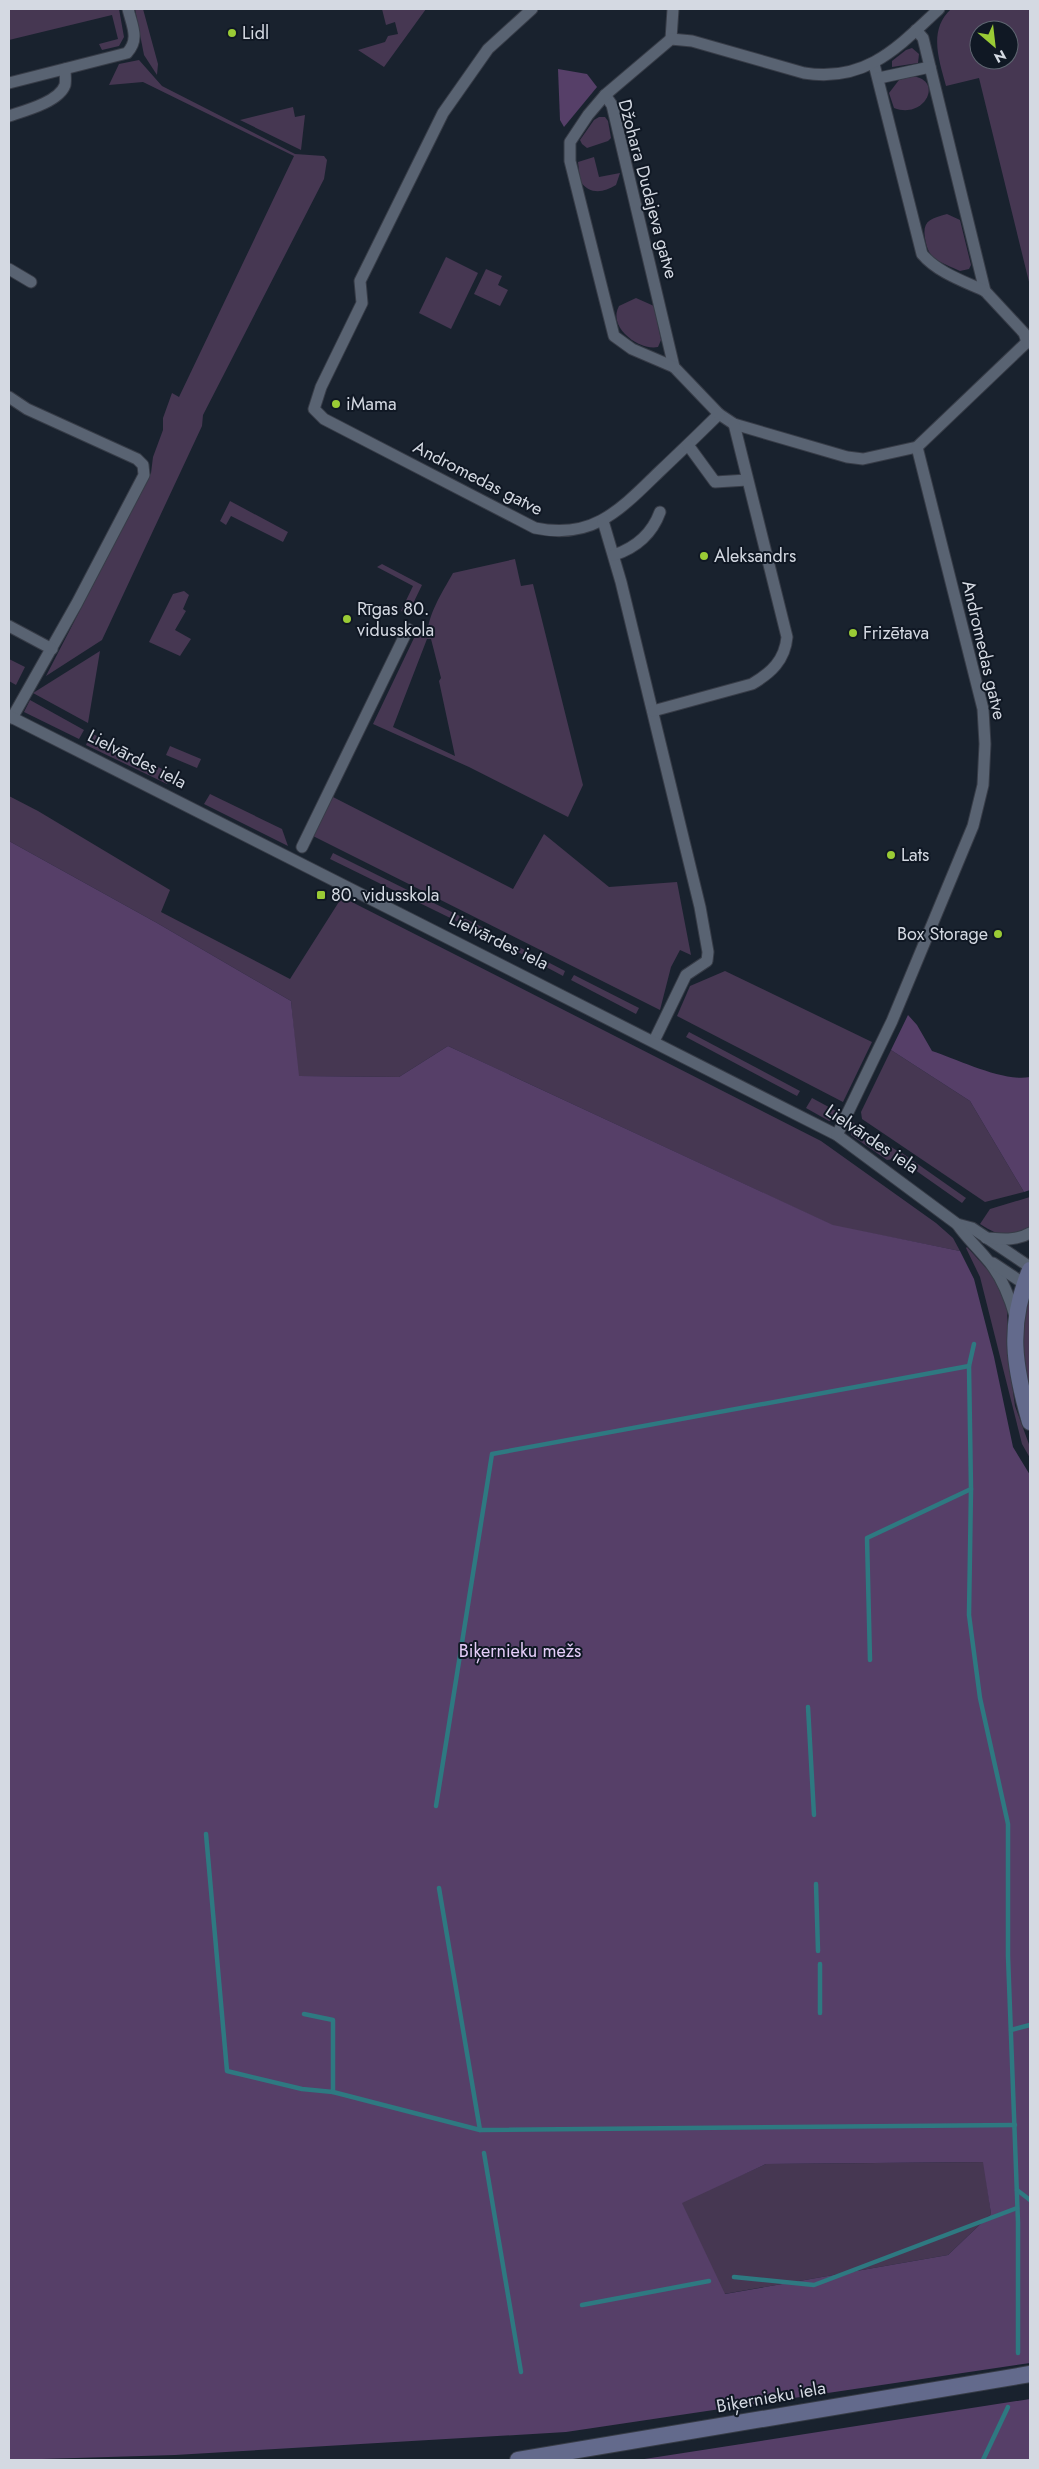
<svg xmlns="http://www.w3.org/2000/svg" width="1039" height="2469" font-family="Jost,sans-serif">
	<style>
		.green { fill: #463752; fill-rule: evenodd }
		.forest { fill: #563f68; fill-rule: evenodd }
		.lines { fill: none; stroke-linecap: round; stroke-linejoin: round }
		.stream { stroke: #2e7981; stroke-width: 4.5 }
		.street-casing { stroke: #373c47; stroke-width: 13 }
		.secondary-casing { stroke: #373c47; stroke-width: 18 }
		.street { stroke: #596372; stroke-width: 11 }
		.secondary { stroke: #636a8c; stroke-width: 16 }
		.poi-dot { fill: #9acb35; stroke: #101824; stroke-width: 2 }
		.labels { text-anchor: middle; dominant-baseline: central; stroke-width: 4; stroke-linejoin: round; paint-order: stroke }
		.poi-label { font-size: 18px; fill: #d4d9e2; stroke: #101824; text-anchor: start }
		.street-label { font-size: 18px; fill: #d4d9e2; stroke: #101824 }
		.park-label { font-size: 18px; fill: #e5cef9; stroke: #101824 }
	</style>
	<rect width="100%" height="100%" fill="#19222e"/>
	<g class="green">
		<path d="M9,9H119L124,37L119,46L102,50L99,44L118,39L112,15L9,40Z"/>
		<path d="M135,9H143L158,64L157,75L144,55Z"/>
		<path d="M382,9H426L384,67L358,50L385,42L388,36L398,34L395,22L386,25Z"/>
		<path d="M951,9H1030V286L979,78L946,86C939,60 928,30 951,9ZM979,30H1009V60H979Z"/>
		<path d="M912,48L919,54L918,63L892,67V61L906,50Z"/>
		<path d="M139,60L162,86L295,154L324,156L327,160L324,179L203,415L202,426L102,640L46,676L151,473L153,457L163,430V418L172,393L179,397L294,156L143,82L109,85L119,64Z"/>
		<path d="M911,76C945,79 925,120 894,108L889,93L899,80Z"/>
		<path d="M293,107L295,117L305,115L301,150L240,120Z"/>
		<path d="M599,117H605L608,121L611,138L608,141L587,148L582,144L580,140L594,120Z"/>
		<path d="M594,157L599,177L620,173L616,185C603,193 590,195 580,181L578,162Z"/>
		<path d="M947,214L960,220L971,265L969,269L960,271C952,267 940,263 933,257C929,253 927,248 926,243C921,222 928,219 947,214Z"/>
		<path d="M446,257L478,273L451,329L419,313Z"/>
		<path d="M486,269L502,276L498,285L508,290L500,306L474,294Z"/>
		<path d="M636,298L654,306L661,340L658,347C639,351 607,327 619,306Z"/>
		<path d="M230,501L288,532L283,542L231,516L226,525L220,521Z"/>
		<path d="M515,559L521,586L533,584L583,785L568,817L469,767L373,724L414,638L420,635L427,638C427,615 442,593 453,573ZM427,639H431L441,678L439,681L455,756L393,727Z"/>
		<path d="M382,564L422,585L408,614L401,611L413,586L377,567Z"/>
		<path d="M184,591L189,595L183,609L186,611L175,630L191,639L180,656L149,642L173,594Z"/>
		<path d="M100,651L88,723L33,693Z"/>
		<path d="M9,659L25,667L16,685L9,681Z"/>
		<path d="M30,700L84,730L79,739L24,712Z"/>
		<path d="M91,733L172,774L167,784L86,745Z"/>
		<path d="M170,746L201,759L197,768L166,755Z"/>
		<path d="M210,794L282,829L288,846L204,804Z"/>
		<path d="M9,796L38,811L170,890L161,912L290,979L342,897L821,1141L936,1223L953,1238L960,1251L834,1226L448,1046L399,1077L298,1076L291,1001L157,923L9,841Z"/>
		<path d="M333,797L513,889L544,834L609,887L677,882L691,955L680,950L671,967L660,1010L313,836Z"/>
		<path d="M333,853L492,932L489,937L330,859Z"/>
		<path d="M500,937L565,971L563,976L497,941Z"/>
		<path d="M725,971L872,1042L843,1102L677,1016L690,986Z"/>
		<path d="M574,975L639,1008L636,1014L571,980Z"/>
		<path d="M689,1032L800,1091L797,1096L686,1037Z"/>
		<path d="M891,1050L970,1101L1024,1192L985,1202L862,1119L861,1112Z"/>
		<path d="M812,1098L838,1112L834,1120L829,1121L806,1108Z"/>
		<path d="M853,1122L899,1152L894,1159L887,1160L851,1135Z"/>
		<path d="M902,1153L966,1198L962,1203L898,1158Z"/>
		<path d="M1030,1197V1227C1010,1239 1000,1237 980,1224L990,1209Z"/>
		<path d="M967,1247L996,1279L1007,1303L1008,1355L1015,1406L1030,1447V1458L1022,1444L980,1277L966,1248Z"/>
		<path d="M1030,1297V1400L1026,1386L1021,1332L1028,1298Z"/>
		<path d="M984,2162L991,2214L948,2255L724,2294L681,2202L766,2164Z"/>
	</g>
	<g class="forest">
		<path d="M558,69L587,74L597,87L564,127L560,120Z"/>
		<path d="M9,841L157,923L291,1001L299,1076L399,1077L448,1046L833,1225L960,1251L974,1279L994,1357L1013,1447L1030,1475V2363L566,2432L175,2455L9,2460ZM983,2162L991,2214L948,2255L725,2294L682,2203L766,2164Z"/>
		<path d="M908,1015L917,1025L932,1051C959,1060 1003,1082 1030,1077V1190L1024,1192L970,1101L891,1050Z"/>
		<path d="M1030,2399V2460H638Z"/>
	</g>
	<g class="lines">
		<g class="stream">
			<path d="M974,1344L969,1366L971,1489L969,1615L980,1698L1008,1824V1956L1018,2222V2353"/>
			<path d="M870,1660L867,1538L971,1489"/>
			<path d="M808,1707L814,1815"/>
			<path d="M436,1806L492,1454L969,1366"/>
			<path d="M206,1834L227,2071L302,2089L333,2092V2020L304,2014"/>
			<path d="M816,1884L818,1951"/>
			<path d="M439,1888L480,2130"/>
			<path d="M820,1964V2013"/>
			<path d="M1011,2030L1030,2025"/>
			<path d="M333,2092L480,2130L1015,2125"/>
			<path d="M484,2153L521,2372"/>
			<path d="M1017,2190L1030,2200"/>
			<path d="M734,2277L814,2285L1017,2208"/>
			<path d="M582,2305L709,2281"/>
			<path d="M983,2460L1008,2407"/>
		</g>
		<defs>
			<g id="street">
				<path d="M532,9L488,49L443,113L360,281L362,303L321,387L314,409L324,419L535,528C592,540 619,511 658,473C678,454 699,434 719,414L734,424L847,457L863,459L917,447L1027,342L1030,343"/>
				<path d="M916,30L923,38L985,291L1024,333L1027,342"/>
				<path d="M671,39L673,9"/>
				<path d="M874,64L922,254C937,272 963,281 985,291"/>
				<path d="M879,78L930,67"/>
				<path d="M9,83L127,53C140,39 132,26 128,9"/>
				<path d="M605,95L612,105L674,367L719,414"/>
				<path d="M9,116C24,111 59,102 65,85C66,80 65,74 65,69"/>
				<path d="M9,269L31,282"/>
				<path d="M674,367L632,349L614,336L570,161V142L588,115L605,95L671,39L692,41L804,73C866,83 898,47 939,9"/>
				<path d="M9,397L27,409L137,459L143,465L144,475L77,603L12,718"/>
				<path d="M688,445L715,482L747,480"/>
				<path d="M603,521L621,582L700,907L708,952L707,961L686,975L654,1041"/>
				<path d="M614,555C635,548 652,534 660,512"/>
				<path d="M9,626L52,649"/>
				<path d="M653,711L752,684C771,673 785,660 787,637L734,424"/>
				<path d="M9,716L837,1135L957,1224L972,1228L1030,1267"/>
				<path d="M302,847L408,629"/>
				<path d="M837,1135L892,1021L973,826L983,785L985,744L983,709L917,447"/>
				<path d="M957,1224C965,1236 975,1245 985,1257C1000,1273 1009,1295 1015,1316"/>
				<path d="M986,1238C1002,1239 1016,1241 1030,1233"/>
				<path d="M993,1263L1029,1287"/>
			</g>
			<g id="secondary">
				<path d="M1030,1270C1007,1325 1014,1367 1030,1422"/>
				<path d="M518,2460L1030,2374"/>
			</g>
		</defs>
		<use href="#street" class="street-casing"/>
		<use href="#secondary" class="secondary-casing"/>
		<use href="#street" class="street"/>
		<use href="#secondary" class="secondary"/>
	</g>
	<g class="poi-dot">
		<circle cx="232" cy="33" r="5"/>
		<circle cx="336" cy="404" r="5"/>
		<circle cx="704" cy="556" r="5"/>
		<circle cx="347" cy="619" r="5"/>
		<circle cx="853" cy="633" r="5"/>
		<circle cx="891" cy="855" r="5"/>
		<rect x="316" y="890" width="10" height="10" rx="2.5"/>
		<circle cx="998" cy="934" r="5"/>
	</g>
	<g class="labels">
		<g class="poi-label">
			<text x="242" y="33">Lidl</text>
			<text x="346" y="404">iMama</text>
			<text x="714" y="556">Aleksandrs</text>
			<text x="357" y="609">Rīgas 80.<tspan x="357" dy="21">vidusskola</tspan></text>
			<text x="863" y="633">Frizētava</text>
			<text x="901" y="855">Lats</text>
			<text x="331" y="895">80. vidusskola</text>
			<text x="988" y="934" text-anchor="end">Box Storage</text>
		</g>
		<g class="street-label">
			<text transform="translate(648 189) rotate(75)">Džohara Dudajeva gatve</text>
			<text transform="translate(478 478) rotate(27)">Andromedas gatve</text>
			<text transform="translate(984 650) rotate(77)">Andromedas gatve</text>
			<text transform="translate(137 759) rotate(27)">Lielvārdes iela</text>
			<text transform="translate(499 941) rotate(26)">Lielvārdes iela</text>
			<text transform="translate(872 1139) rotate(34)">Lielvārdes iela</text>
			<text transform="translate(771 2397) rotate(-10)">Biķernieku iela</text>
		</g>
		<g class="park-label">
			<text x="520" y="1651">Biķernieku mežs</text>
		</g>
	</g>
	<rect width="1039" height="2469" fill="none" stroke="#d4d9e2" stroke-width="20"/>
	<g transform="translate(994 45) rotate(152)"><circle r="24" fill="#101824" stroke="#5e6570"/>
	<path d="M0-4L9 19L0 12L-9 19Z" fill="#9acb35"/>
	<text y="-8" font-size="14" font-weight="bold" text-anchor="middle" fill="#d4d9e2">N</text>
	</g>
</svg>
